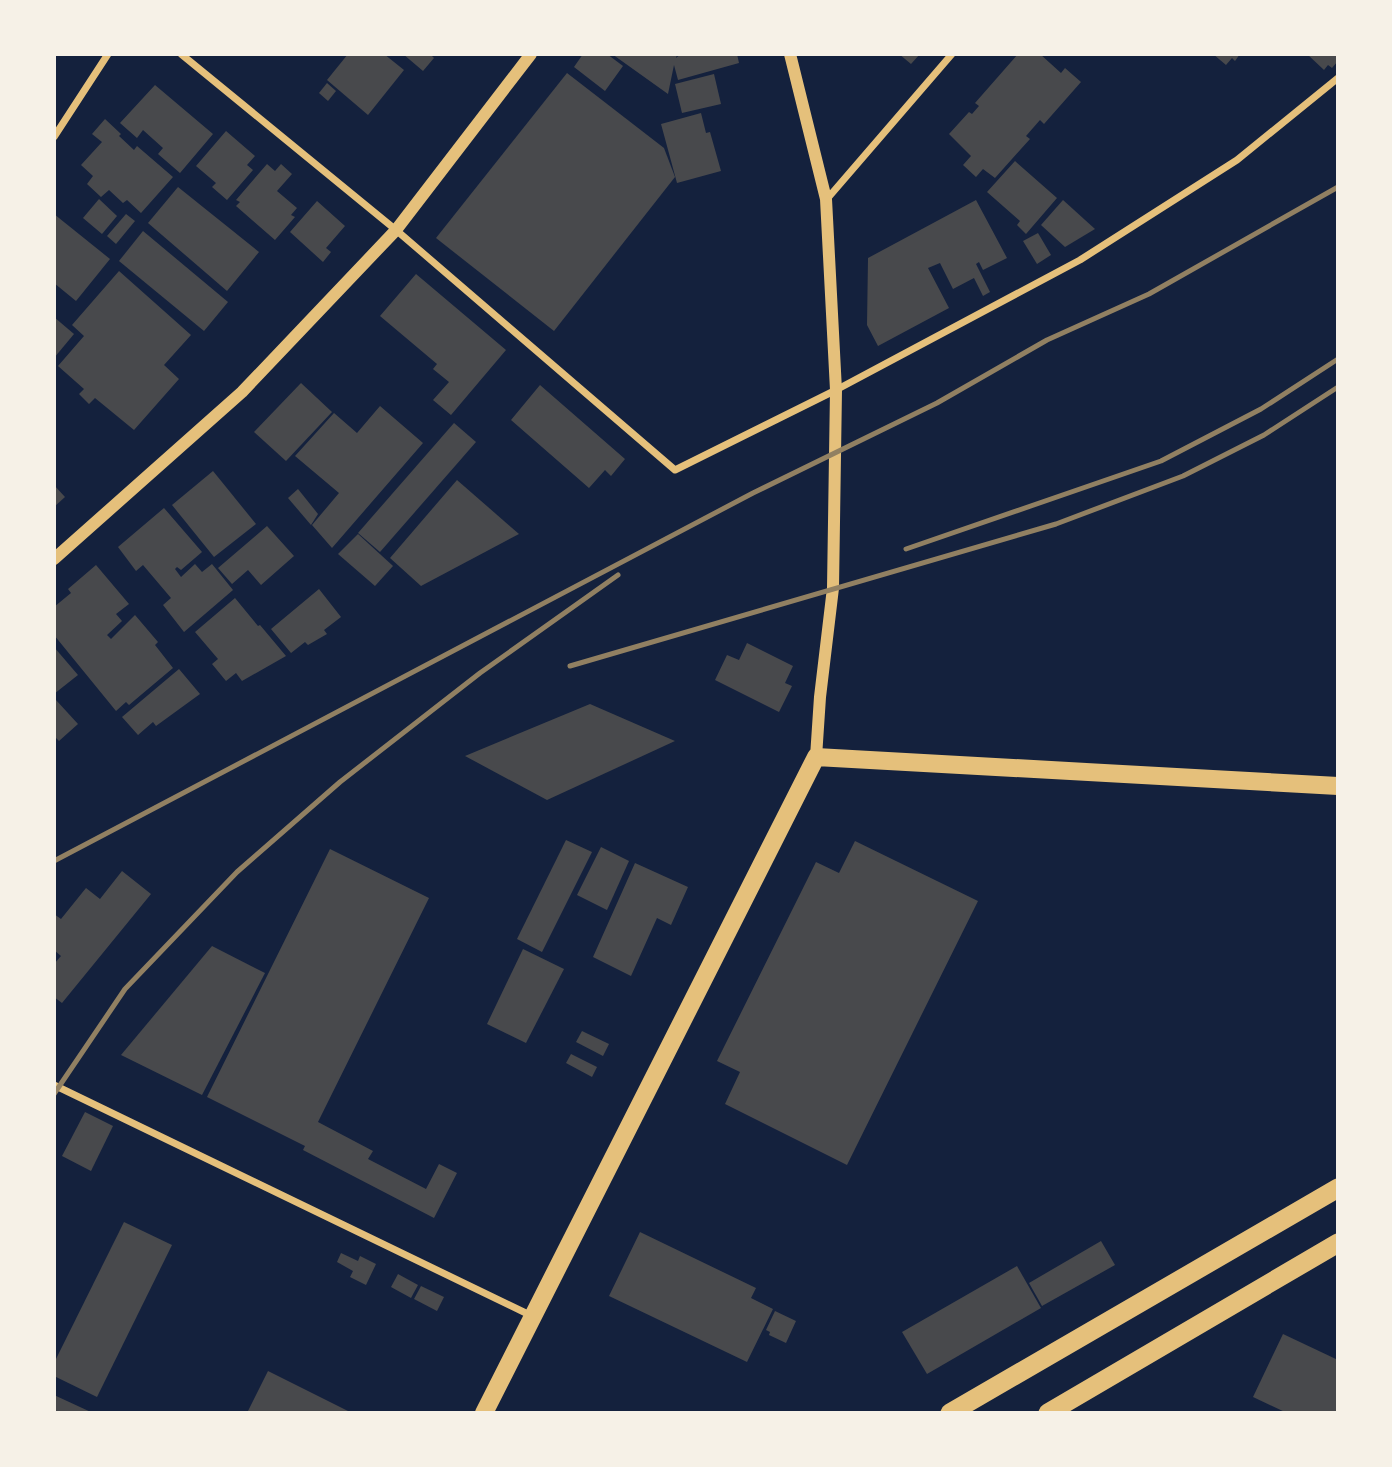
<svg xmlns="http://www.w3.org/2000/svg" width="1392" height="1467" font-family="'PT Sans',sans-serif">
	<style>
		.building { fill: #48494c }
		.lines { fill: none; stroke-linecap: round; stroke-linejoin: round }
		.minor { stroke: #e5c07b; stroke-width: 7 }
		.tertiary { stroke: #e5c07b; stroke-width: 12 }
		.primary { stroke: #e5c07b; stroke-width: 18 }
		.trunk { stroke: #e5c07b; stroke-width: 19 }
		.rail { stroke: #918062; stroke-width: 5 }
	</style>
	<rect width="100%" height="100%" fill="#14213d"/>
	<g class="building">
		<path d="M348,54H384L404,70L368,115L327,80Z"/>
		<path d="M403,54H430L434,58L423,71Z"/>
		<path d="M583,54H607L623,66L605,91L574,67Z"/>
		<path d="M612,54H677L676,58L681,54H737L739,63L678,80L674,65L668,94Z"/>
		<path d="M899,54H920L911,64Z"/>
		<path d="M1018,54H1040L1061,73L1065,68L1081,82L1044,124L1040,120L1026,136L1030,139L995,178L983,169L976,177L963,165L971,156L949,134L969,112L972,114L979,106L975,103Z"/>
		<path d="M1213,54H1240L1235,61L1232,58L1226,65Z"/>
		<path d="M1307,54H1338V61L1332,68L1328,65L1324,70Z"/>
		<path d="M567,73L664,148L675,177L554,331L436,238Z"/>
		<path d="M714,74L721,104L682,113L675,84Z"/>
		<path d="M327,83L336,91L328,101L319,93Z"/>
		<path d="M155,85L213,134L180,173L158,154L163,148L143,130L137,138L120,123Z"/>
		<path d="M701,113L706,133L710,132L721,171L677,183L661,124Z"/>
		<path d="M105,119L121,134L119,136L134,150L137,146L173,177L141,213L127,200L123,203L109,190L101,197L87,184L93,176L81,165L102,142L92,134Z"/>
		<path d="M226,131L255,156L247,165L253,170L227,200L212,187L216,183L196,166Z"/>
		<path d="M1015,161L1057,198L1026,234L1017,225L1020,221L987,192Z"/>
		<path d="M267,164L275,171L281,164L292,174L277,191L297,208L291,215L295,217L275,240L236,206L240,202L236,200Z"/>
		<path d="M178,187L259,252L227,291L148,223Z"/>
		<path d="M99,199L117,216L102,234L83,218Z"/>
		<path d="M976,200L1007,258L983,270L979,262L976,264L990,292L983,296L974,278L953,289L940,263L928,268L949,308L878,346L867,325L868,258Z"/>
		<path d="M1063,200L1095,229L1065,247L1041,225Z"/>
		<path d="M317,201L345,226L326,248L331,252L323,262L290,232Z"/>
		<path d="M54,214L110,259L76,301L54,283Z"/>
		<path d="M126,214L135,221L116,244L107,236Z"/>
		<path d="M143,231L228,302L204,331L119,261Z"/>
		<path d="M1038,233L1051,255L1037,264L1023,241Z"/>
		<path d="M119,271L191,335L164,365L179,379L134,430L95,398L89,404L79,394L84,389L58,366L84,336L72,325Z"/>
		<path d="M416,274L506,350L451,415L433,400L449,382L433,369L437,364L380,316Z"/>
		<path d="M54,317L74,334L54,358Z"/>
		<path d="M301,383L332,412L286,461L254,432Z"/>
		<path d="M540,385L625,459L611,476L605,470L589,488L511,420Z"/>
		<path d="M380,406L423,443L332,548L312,525L339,493L295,456L334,413L357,433Z"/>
		<path d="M454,423L476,442L380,552L358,533Z"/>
		<path d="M213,471L256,524L214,557L172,505Z"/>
		<path d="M457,480L519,534L421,586L390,558Z"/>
		<path d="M54,485L65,497L54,507Z"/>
		<path d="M298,489L318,514L311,525L288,498Z"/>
		<path d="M164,508L202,552L181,570L177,567L175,569L181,577L195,564L202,572L212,564L233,590L184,632L163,605L171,598L143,565L136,571L118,547Z"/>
		<path d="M267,526L294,556L261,585L248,570L232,584L218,568Z"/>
		<path d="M358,534L393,566L375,586L338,554Z"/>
		<path d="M96,565L129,604L116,614L122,621L107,635L111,639L135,615L158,642L155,645L173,668L129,705L126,702L116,711L54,635V607L71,593L68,589Z"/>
		<path d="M319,589L341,617L324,630L327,634L308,645L305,642L291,653L271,629Z"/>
		<path d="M235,598L258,626L260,625L286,656L242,681L236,673L226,681L212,664L218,659L195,632Z"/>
		<path d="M747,643L793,666L785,683L792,686L779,712L715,680L727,655L739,660Z"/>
		<path d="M54,647L78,675L54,694Z"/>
		<path d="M179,669L200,694L156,726L153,722L138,735L122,717Z"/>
		<path d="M56,700L78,724L59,741L54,736V701Z"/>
		<path d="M590,704L675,741L547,800L465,756Z"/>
		<path d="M566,840L592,852L542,952L517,939Z"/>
		<path d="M855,841L978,901L847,1165L725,1104L740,1072L717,1061L816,862L839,873Z"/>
		<path d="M601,847L629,861L607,910L577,895Z"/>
		<path d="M330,849L429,898L318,1122L373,1151L368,1159L426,1189L439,1164L457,1173L434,1218L303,1150L305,1146L207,1097Z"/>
		<path d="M635,863L688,887L671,925L657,918L631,976L593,957Z"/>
		<path d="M122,871L151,894L62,1003L54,997V964L61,956L54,950V914L61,919L86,888L100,899Z"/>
		<path d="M212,946L265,973L202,1095L121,1055Z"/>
		<path d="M523,949L564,969L526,1043L487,1024Z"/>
		<path d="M582,1031L609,1044L603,1056L576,1042Z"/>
		<path d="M571,1054L597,1067L592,1077L566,1063Z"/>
		<path d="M85,1112L113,1126L91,1171L62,1156Z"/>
		<path d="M124,1222L172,1245L97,1397L54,1376V1363Z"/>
		<path d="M640,1232L756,1288L751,1298L773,1309L747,1362L609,1296Z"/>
		<path d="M1101,1241L1115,1265L1042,1306L1029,1283Z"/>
		<path d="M341,1253L358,1261L360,1256L376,1264L366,1285L350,1277L353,1271L337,1262Z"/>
		<path d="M1017,1266L1041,1308L927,1374L902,1332Z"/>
		<path d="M398,1274L418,1285L411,1298L391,1287Z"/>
		<path d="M421,1286L444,1297L437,1311L414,1299Z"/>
		<path d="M775,1311L796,1321L786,1343L769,1335L770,1332L766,1330Z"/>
		<path d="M1283,1334L1338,1360V1413H1287L1253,1397Z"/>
		<path d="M268,1371L352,1413H247Z"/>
		<path d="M54,1395L93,1413H54Z"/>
	</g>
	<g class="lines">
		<g class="minor">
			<path d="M181,54L396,230L675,470L836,390L1080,260L1237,160L1338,78"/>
			<path d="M54,137L108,54"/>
			<path d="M827,199L952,54"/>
			<path d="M54,1085L532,1316"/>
		</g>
		<g class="tertiary">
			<path d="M790,54L826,199L836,390L833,588L820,697L816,757"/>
			<path d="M54,559L242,392L396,230L531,54"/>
		</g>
		<path class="primary" d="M484,1413L816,757L1338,786"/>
		<g class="trunk">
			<path d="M950,1413L1338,1188"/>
			<path d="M1048,1413L1338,1243"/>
		</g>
		<g class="rail">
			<path d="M906,549L1161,461L1261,409L1338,359"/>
			<path d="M570,666L1056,524L1183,476L1264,435L1338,387"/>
			<path d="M54,861L753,493L937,403L1047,340L1149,294L1338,187"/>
			<path d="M54,1094L125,989L237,872L340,782L480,673L618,575"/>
		</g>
	</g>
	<rect width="1392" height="1467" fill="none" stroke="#f6f1e7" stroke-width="112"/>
</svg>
